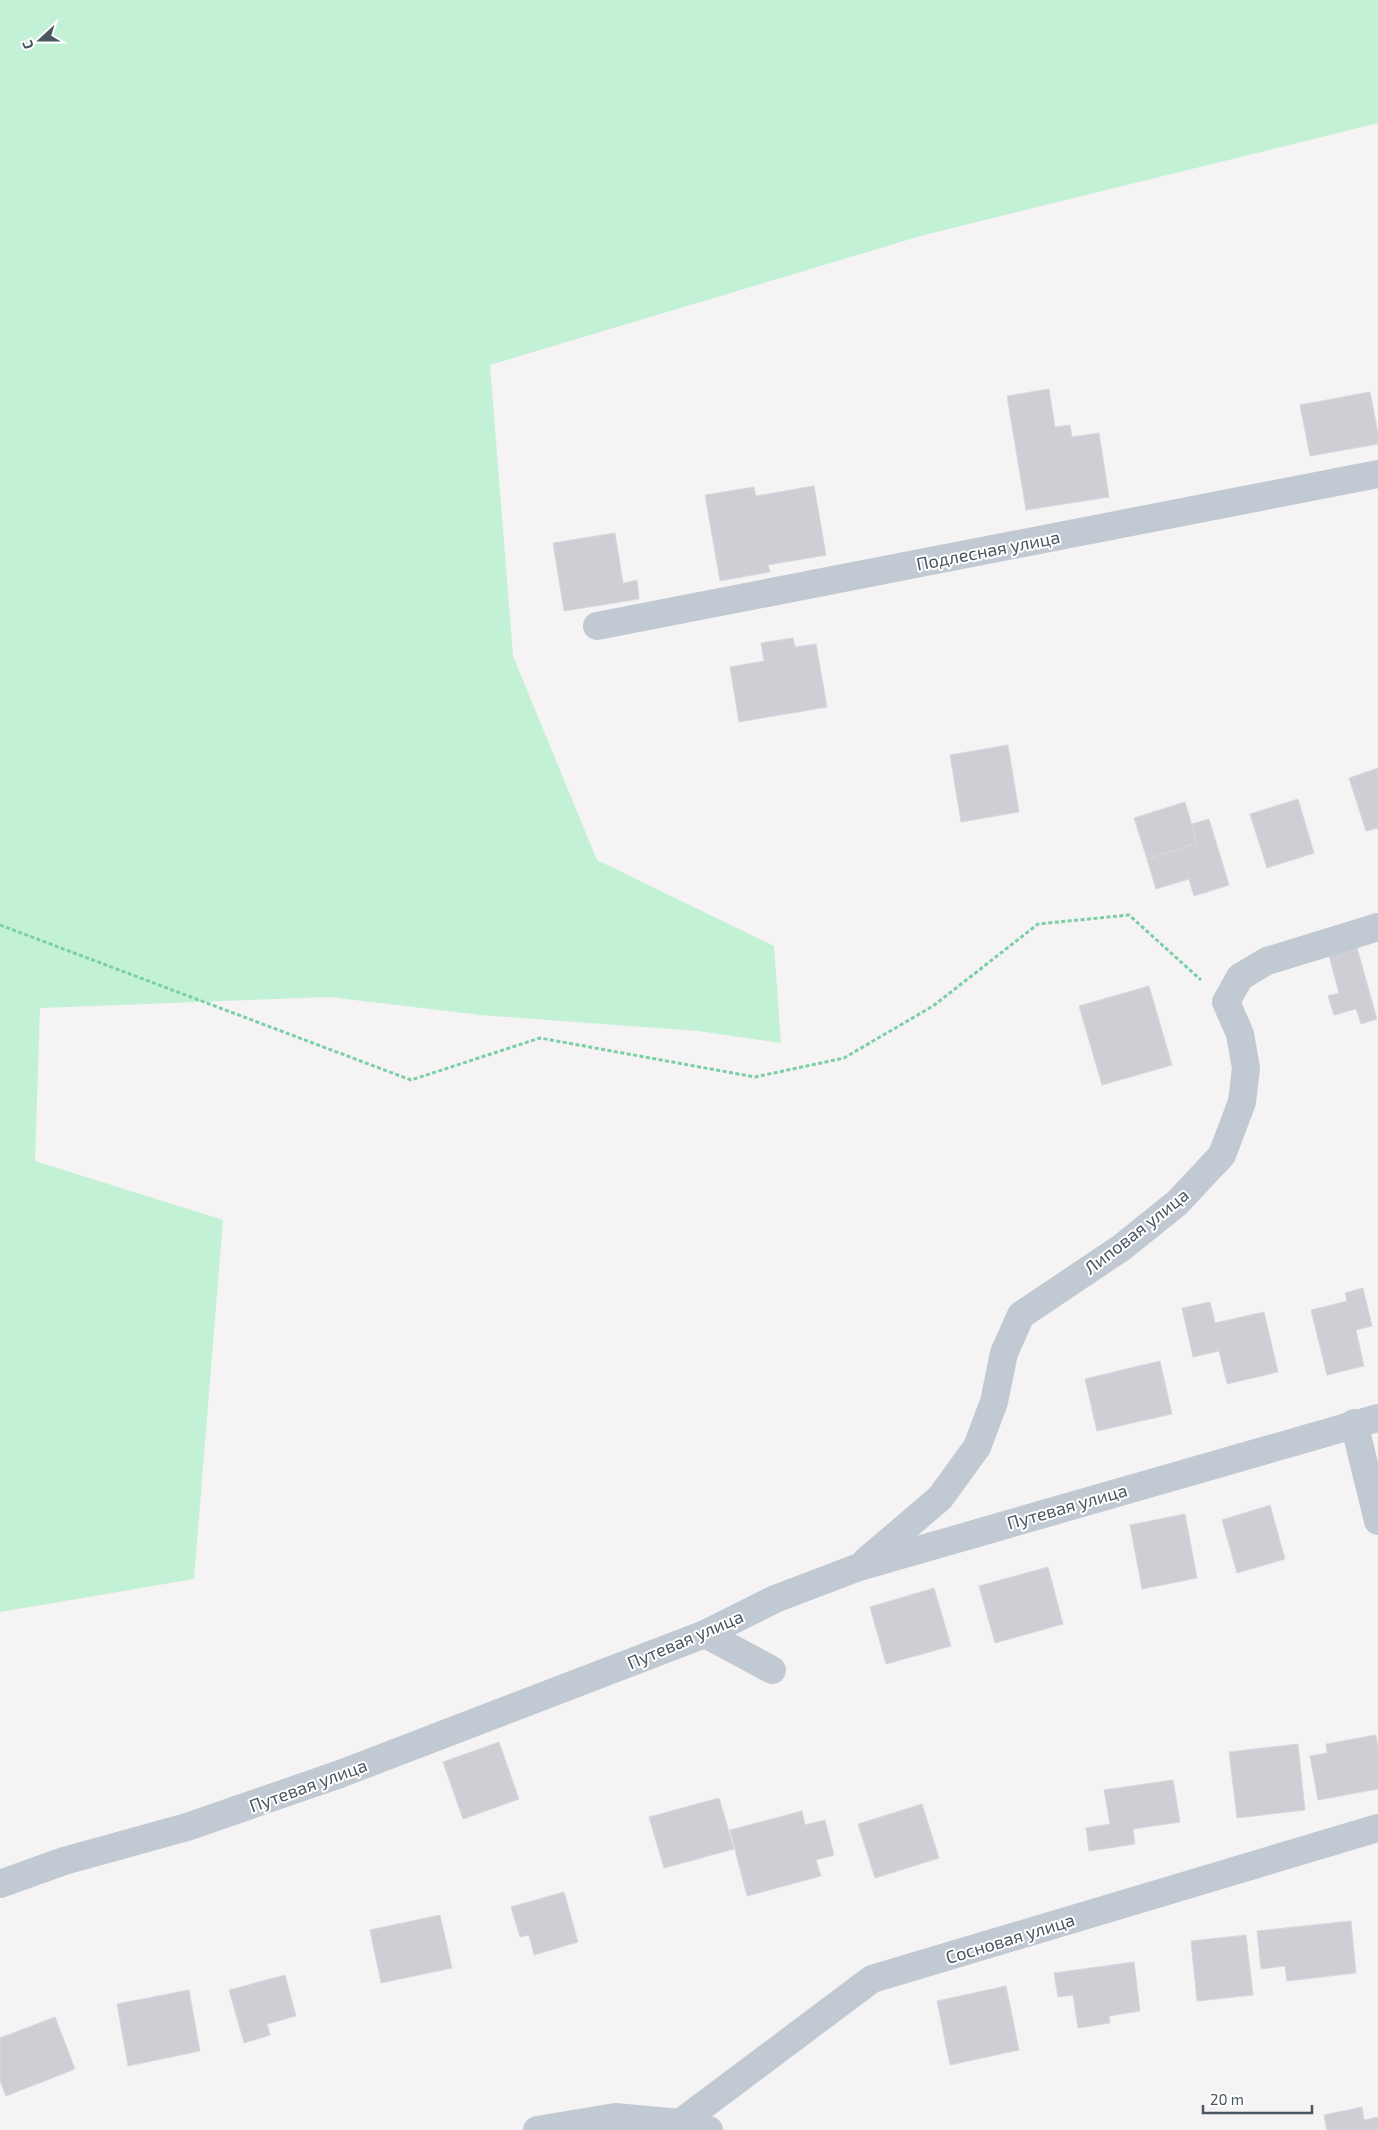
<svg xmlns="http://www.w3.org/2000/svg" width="1378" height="2130" font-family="'Exo 2',sans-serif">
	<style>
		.green { fill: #c3f1d5 }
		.building { fill: #cdcfd5; stroke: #d7d9de }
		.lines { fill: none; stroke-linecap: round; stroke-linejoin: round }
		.path { stroke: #7ad0a6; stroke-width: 3; stroke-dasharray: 4 2.5; stroke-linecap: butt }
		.minor { stroke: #c1cad2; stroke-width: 28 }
		.labels { text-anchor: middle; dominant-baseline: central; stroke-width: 4; stroke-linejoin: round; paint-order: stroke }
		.street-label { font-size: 18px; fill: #4a5661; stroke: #fff }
	</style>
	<rect width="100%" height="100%" fill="#f5f3f3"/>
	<path class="green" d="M0,0H1378V123L924,235L490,365L513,656L597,860L774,946L781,1043L698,1031L481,1015L329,997L40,1008L35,1161L223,1220L194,1579L0,1612Z"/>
	<g class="building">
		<path d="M1049,389L1055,427L1070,425L1072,437L1099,433L1109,497L1026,510L1007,396Z"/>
		<path d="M1370,392L1378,433V444L1310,456L1300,405Z"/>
		<path d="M814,486L826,555L768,565L770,572L720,581L705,495L754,487L756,496Z"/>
		<path d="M615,533L623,583L637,580L639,599L564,611L553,543Z"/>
		<path d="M793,638L795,647L816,644L827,707L739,722L730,667L764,661L761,643Z"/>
		<path d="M1008,745L1019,812L961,822L950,755Z"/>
		<path d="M1378,768V830L1377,828L1366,831L1349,778Z"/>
		<path d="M1298,799L1314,853L1267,868L1250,814Z"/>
		<path d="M1185,802L1197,843L1147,859L1134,818Z"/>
		<path d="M1209,819L1229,885L1194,896L1189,879L1156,889L1147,859L1197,843L1192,824Z"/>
		<path d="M1356,944L1377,1019L1361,1024L1356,1009L1334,1015L1328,996L1339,993L1328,952Z"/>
		<path d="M1149,986L1172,1065L1102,1085L1079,1006Z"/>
		<path d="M1363,1288L1372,1326L1356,1330L1364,1366L1327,1375L1311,1310L1347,1301L1345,1293Z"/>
		<path d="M1210,1302L1215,1323L1264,1312L1278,1372L1227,1384L1219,1351L1193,1357L1182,1308Z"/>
		<path d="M1160,1361L1172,1414L1097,1431L1085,1379Z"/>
		<path d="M1270,1505L1285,1559L1237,1573L1222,1520Z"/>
		<path d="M1185,1514L1197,1578L1142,1589L1130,1525Z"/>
		<path d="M1048,1567L1063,1624L995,1643L979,1586Z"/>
		<path d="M934,1588L951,1646L886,1664L870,1607Z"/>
		<path d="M1376,1735L1378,1747V1789L1318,1800L1310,1756L1327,1753L1326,1744Z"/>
		<path d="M499,1742L519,1799L463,1819L443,1762Z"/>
		<path d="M1298,1744L1305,1810L1237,1818L1229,1752Z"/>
		<path d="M1173,1780L1180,1822L1133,1829L1135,1844L1089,1851L1086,1828L1110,1824L1104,1790Z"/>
		<path d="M719,1798L734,1849L664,1868L649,1817Z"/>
		<path d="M922,1804L939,1858L875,1878L858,1824Z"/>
		<path d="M802,1811L805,1825L825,1820L834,1855L816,1860L821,1876L747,1896L730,1830Z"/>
		<path d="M564,1892L578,1942L534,1955L529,1935L520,1937L511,1907Z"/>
		<path d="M440,1915L452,1968L381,1983L370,1930Z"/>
		<path d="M1351,1921L1356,1973L1287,1981L1285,1966L1261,1969L1257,1931Z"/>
		<path d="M1246,1935L1253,1995L1197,2001L1191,1941Z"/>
		<path d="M1134,1962L1140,2011L1109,2016L1110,2023L1078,2028L1073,1995L1058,1997L1054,1973Z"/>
		<path d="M285,1975L296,2016L267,2024L270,2035L244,2043L229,1990Z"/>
		<path d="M1006,1986L1019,2050L950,2065L937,2001Z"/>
		<path d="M189,1990L200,2051L128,2066L117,2004Z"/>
		<path d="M55,2017L75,2069L6,2096L0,2081V2038Z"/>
		<path d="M1362,2107L1364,2120L1378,2117V2130H1327L1324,2115Z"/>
	</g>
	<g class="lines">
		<path class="path" d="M0,925L411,1080L540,1038L755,1077L844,1058L933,1006L1038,924L1129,915L1201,980"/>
		<g class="minor">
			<path d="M597,626L1378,474"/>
			<path d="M1354,1423L1378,1521"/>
			<path d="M866,1561L940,1498L977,1447L994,1402L1004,1353L1021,1315L1121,1248L1177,1203L1222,1155L1242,1102L1246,1068L1240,1034L1226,1002L1240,977L1267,961L1378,927"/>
			<path d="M705,1634L772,1670"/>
			<path d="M0,1884L64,1861L187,1827L340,1774L705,1634L775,1599L859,1567L1378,1418"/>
			<path d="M680,2123L872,1979L1378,1828"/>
			<path d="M537,2130L615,2117L680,2123L709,2130"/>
		</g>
	</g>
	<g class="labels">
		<g class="street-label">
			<text transform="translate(988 550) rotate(-11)">Подлесная улица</text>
			<text transform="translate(1136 1231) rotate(-38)">Липовая улица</text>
			<text transform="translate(1067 1506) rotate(-16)">Путевая улица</text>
			<text transform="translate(685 1639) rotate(-23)">Путевая улица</text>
			<text transform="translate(308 1785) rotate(-20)">Путевая улица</text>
			<text transform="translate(1010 1938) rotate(-17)">Сосновая улица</text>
		</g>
	</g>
	<g transform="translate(40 40) rotate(249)" stroke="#ffffff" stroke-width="4" paint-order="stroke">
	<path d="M0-4L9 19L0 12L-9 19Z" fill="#4a5661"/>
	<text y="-8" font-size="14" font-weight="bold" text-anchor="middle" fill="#4a5661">С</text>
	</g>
	<path d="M1203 2105v8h109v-8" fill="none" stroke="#4a5661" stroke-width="2.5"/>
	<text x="1210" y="2105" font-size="15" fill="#4a5661" stroke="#ffffff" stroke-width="4" paint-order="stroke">20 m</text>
</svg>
